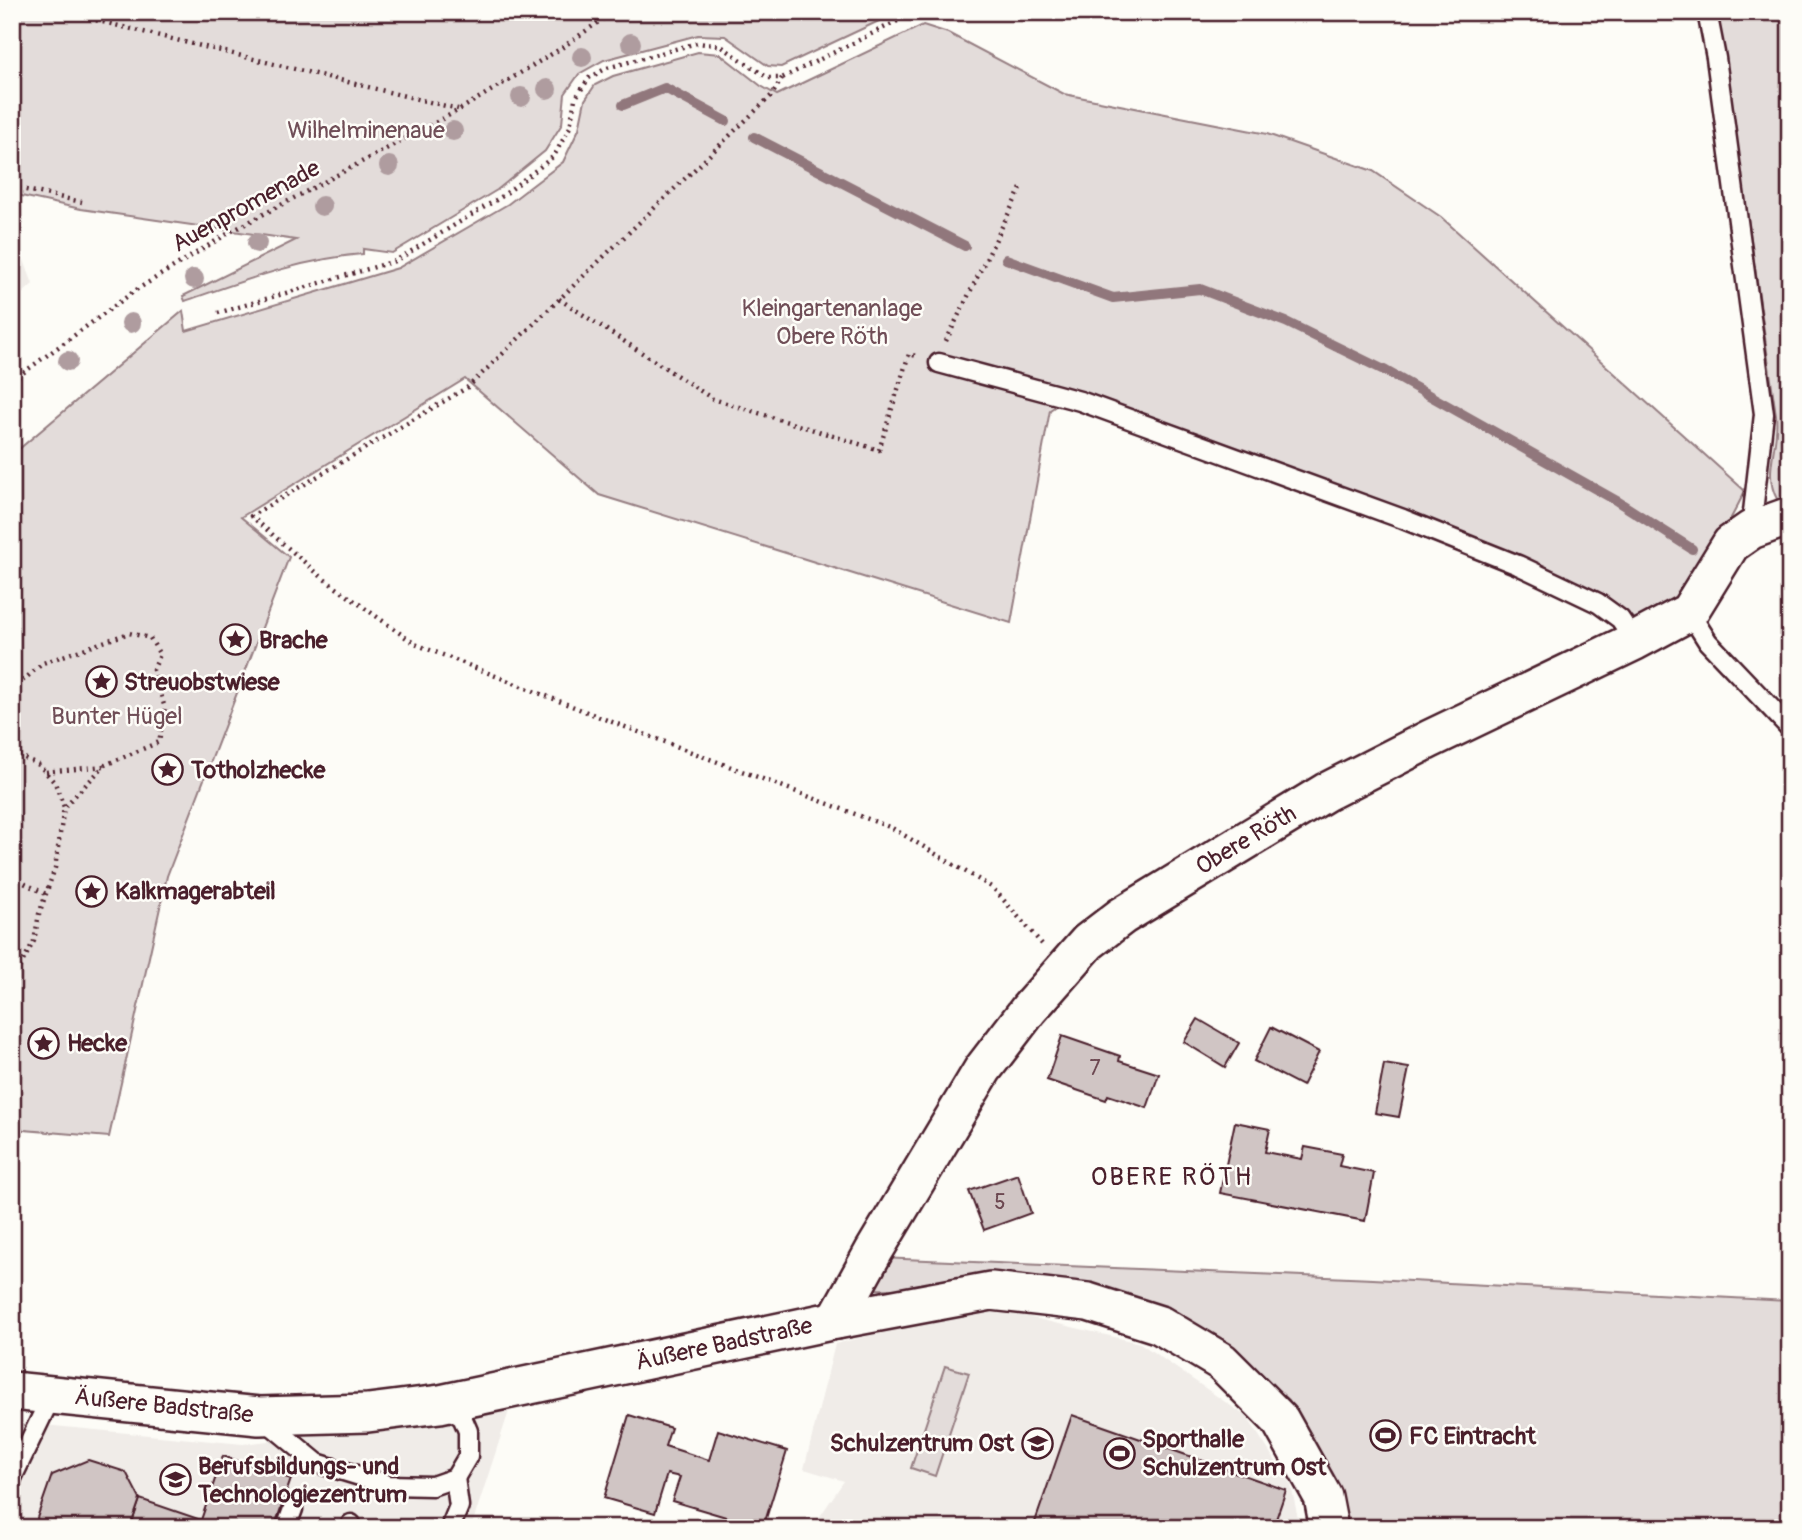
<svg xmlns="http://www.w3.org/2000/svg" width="1802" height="1540" font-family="Pangolin,sans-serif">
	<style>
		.built { fill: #f0ece8 }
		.green { fill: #e3dcda; stroke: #967e82; stroke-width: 2 }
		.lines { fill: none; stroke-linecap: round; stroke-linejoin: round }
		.stream { stroke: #91777b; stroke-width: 10 }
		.building { fill: #d0c5c4; stroke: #4a1f2b; stroke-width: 2 }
		.service-casing { stroke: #4a1f2b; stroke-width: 23 }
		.minor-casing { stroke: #4a1f2b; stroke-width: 42 }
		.path { stroke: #4a1f2b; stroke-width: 4.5; stroke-dasharray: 2 5; stroke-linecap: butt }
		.service { stroke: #fdfcf7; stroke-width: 18 }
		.minor { stroke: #fdfcf7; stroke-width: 37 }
		.tree { fill: #af9c9f }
		.labels { text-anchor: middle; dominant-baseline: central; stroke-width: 5; stroke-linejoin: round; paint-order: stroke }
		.number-label { font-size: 21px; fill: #6c4851 }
		.park-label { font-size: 24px; fill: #704e57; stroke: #fdfcf7 }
		.street-label { font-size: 24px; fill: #4a1f2b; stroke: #fdfcf7 }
		.poi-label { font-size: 24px; font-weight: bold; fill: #4a1f2b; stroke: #fdfcf7; text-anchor: start }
		.neighbourhood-label { font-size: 26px; letter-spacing: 2px; fill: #4a1f2b; stroke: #fdfcf7 }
	</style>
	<rect width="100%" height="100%" fill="#fdfcf7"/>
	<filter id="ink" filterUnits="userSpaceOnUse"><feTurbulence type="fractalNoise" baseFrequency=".0143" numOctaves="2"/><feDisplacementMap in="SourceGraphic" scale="14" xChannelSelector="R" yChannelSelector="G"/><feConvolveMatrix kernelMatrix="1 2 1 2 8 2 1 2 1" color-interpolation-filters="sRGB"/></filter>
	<g filter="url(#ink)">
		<g class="built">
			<path d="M12,228L33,284L12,303Z"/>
			<path d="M987,1307L1140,1343L1247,1417L1291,1485L1300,1528H812L844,1481L804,1469L835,1344Z"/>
			<path d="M509,1411L471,1528H12V1422L243,1444Z"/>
		</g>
		<g class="green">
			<path d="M12,12H898L781,67L768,66L725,36L698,35L604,60L579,74L565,94L562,124L545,151L497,190L392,253L363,249V254C301,259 243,281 185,301L183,296L296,240L81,209L12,194Z"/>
			<path d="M1717,12H1790V500L1777,499C1762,472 1780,444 1776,415C1757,281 1738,146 1717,12Z"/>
			<path d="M923,25L948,33L1064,94L1267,134L1373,171L1441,217L1745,491C1728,525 1693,590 1663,611C1656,616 1646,618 1638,621L1599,596L1074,393L1050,410L1011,623L599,495L465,379L241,517L289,557L167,876L109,1137L12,1129V455L183,311L186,331L398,268L508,204L563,162L579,129L585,100L595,85L613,76L698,52L720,54L761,86L777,95Z"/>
			<path d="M880,1258L1373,1279L1790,1301V1528H1334L1328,1475L1289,1400L1207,1332L1096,1290L869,1289Z"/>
			<path d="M945,1366L969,1373L935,1476L911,1468Z"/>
		</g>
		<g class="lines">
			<g class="stream">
				<path d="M623,105L665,88L726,121"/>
				<path d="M754,137L965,246"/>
				<path d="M1006,259L1113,298L1200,289L1286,322L1386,371L1617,501L1692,549"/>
			</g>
		</g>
		<g class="building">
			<path d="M1198,1019L1239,1043L1225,1067L1184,1042Z"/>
			<path d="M1271,1027L1319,1052L1302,1086L1254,1061Z"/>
			<path d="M1062,1036L1120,1056L1119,1061L1159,1074L1147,1108L1108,1095L1106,1100L1047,1080Z"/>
			<path d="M1384,1064L1409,1068L1399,1117L1375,1113Z"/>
			<path d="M1235,1122L1270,1129L1265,1152L1302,1159L1305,1147L1342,1154L1339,1166L1374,1173L1365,1221L1220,1193Z"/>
			<path d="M1018,1174L1031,1213L984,1230L969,1191Z"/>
			<path d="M629,1415L671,1428L665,1446L709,1460L718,1430L787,1451L763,1528L672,1501L680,1477L667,1474L655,1513L604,1498Z"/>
			<path d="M1072,1415L1286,1490L1273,1528H1033Z"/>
			<path d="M223,1456L291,1479L274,1528H130L140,1499L201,1520Z"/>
			<path d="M88,1460L126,1472L140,1499L130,1528H42L37,1518L52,1475Z"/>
		</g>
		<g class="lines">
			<defs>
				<g id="service">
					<path d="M1707,12L1716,58L1764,414L1751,530"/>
					<path d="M939,363L1080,401L1403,519L1518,565L1598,603L1620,619L1635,641"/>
					<path d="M1689,612L1708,642L1790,728"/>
					<path d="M265,1420L317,1463L389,1485L432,1486L455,1478L468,1456V1431L462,1417L444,1406"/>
					<path d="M12,1478L52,1395"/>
					<path d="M286,1528L293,1509"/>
					<path d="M350,1528L351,1524"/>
					<path d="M450,1528L459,1506L455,1478"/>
				</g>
				<g id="minor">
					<path d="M836,1320L874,1251L983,1069L1029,1009L1088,942L1122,916L1326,792L1430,739L1635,641L1689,612L1731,544L1751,530L1790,516"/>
					<path d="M12,1391L259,1416L368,1413L440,1404L836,1320L991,1291L1088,1302L1160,1325L1222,1362L1280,1420L1323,1497L1329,1528"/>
				</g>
			</defs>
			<use href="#service" class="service-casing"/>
			<use href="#minor" class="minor-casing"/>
			<g class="path">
				<path d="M62,12L458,109"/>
				<path d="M782,78L772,95L468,387L251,516L324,579L415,644L607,720L892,828L993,888L1042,944"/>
				<path d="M12,187L82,202"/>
				<path d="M559,299L713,399L879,450L909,354L916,356"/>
				<path d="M218,313L395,261L501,197L554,156L570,127L575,99L589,78L607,68L697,43L721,46L768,78H782L916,12"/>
				<path d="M946,341L1021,188"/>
				<path d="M12,381L136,290L232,231L459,110L560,49L613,12"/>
				<path d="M12,690L43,663L129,633L150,638L160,655L153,670L165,708L159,742L105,765L64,807"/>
				<path d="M12,752L39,765L55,783L64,807L55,868L39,914L34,941L12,981"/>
				<path d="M46,772L105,766"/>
				<path d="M12,877L46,894"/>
			</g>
			<use href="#service" class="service"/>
			<use href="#minor" class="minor"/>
		</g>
		<g class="tree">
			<circle cx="631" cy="43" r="10"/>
			<circle cx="582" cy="57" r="10"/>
			<circle cx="547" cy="89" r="10"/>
			<circle cx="521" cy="97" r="10"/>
			<circle cx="453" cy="131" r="10"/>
			<circle cx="389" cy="166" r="10"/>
			<circle cx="322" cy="206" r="10"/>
			<circle cx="257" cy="243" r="10"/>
			<circle cx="194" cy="279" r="10"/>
			<circle cx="131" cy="323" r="10"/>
			<circle cx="68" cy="361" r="10"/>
		</g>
	</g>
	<defs>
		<symbol id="sight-ring" viewBox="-11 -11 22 22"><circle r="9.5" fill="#fdfcf7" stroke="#4a1f2b" stroke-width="1.5"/><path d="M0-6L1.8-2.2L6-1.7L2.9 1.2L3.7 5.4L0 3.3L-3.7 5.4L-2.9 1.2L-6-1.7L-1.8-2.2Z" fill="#4a1f2b"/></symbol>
		<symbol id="stadium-ring" viewBox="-11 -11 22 22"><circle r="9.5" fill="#fdfcf7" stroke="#4a1f2b" stroke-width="1.5"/><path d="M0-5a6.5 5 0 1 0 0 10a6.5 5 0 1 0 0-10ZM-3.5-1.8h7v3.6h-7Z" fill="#4a1f2b"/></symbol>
		<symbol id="school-ring" viewBox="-11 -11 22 22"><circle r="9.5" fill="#fdfcf7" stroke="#4a1f2b" stroke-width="1.5"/><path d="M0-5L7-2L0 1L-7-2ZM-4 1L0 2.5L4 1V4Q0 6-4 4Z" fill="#4a1f2b"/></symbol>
	</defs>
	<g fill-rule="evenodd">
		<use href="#sight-ring" x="218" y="622" width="35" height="35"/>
		<use href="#sight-ring" x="84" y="664" width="35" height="35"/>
		<use href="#sight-ring" x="150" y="752" width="35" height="35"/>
		<use href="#sight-ring" x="74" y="874" width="35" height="35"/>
		<use href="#sight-ring" x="26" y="1026" width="35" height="35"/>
		<use href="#stadium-ring" x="1368" y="1418" width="35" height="35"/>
		<use href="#school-ring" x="1020" y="1426" width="35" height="35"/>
		<use href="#stadium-ring" x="1102" y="1436" width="35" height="35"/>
		<use href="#school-ring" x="158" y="1462" width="35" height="35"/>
	</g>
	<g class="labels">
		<g class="number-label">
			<text x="1095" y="1068">7</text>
			<text x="1000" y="1202">5</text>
		</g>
		<g class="park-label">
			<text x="366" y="130">Wilhelminenaue</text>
			<text x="832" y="308">Kleingartenanlage<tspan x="832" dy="28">Obere Röth</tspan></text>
			<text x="117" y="716">Bunter Hügel</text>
		</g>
		<g class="street-label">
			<text transform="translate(246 206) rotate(-29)">Auenpromenade</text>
			<text transform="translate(1246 840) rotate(-31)">Obere Röth</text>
			<text transform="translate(724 1344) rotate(-12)">Äußere Badstraße</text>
			<text transform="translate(164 1406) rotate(6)">Äußere Badstraße</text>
		</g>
		<g class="poi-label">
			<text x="259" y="640">Brache</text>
			<text x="124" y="682">Streuobstwiese</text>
			<text x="191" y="770">Totholzhecke</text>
			<text x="115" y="891">Kalkmagerabteil</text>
			<text x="67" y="1043">Hecke</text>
			<text x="1409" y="1436">FC Eintracht</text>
			<text x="1142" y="1439">Sporthalle<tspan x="1142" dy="28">Schulzentrum Ost</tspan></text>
			<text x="1014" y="1443" text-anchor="end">Schulzentrum Ost</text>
			<text x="198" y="1466">Berufsbildungs- und<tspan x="198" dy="28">Technologiezentrum</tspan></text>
		</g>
		<g class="neighbourhood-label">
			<text x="1172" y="1177">OBERE RÖTH</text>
		</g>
	</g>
	<rect width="1802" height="1540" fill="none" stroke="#fdfcf7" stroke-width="42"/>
	<rect x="21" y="21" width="1760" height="1498" fill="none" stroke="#4a1f2b" stroke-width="2.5" filter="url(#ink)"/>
</svg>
